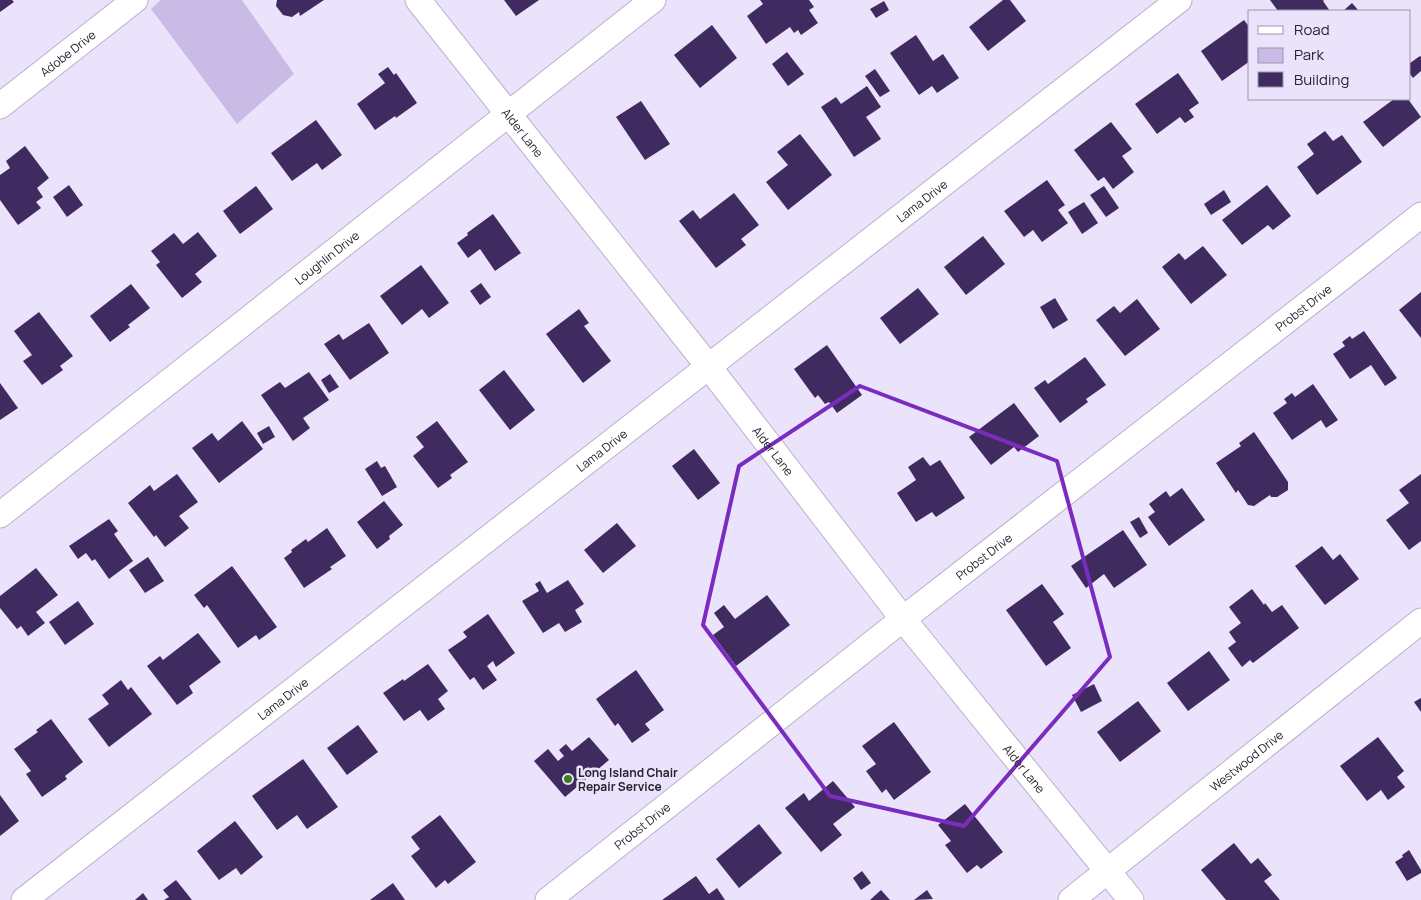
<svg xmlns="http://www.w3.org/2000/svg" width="1421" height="900" font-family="Manrope,sans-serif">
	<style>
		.green { fill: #c9bbe5 }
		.building { fill: #402b60 }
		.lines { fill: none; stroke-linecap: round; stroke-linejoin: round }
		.minor-casing { stroke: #bab1cd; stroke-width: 27 }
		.minor { stroke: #fff; stroke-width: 25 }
		.marked { fill: none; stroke: #7b2cbf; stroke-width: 4; stroke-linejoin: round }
		.poi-dot { fill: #3b7e20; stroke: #ebe3fb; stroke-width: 2 }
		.labels { text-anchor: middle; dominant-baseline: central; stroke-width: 5; stroke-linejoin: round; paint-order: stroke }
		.street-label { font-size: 12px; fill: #27232e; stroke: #ebe3fb }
		.poi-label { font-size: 12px; font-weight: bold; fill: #27232e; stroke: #ebe3fb; text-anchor: start }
	</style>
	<rect width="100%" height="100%" fill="#ebe3fb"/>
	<path class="green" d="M161,0H242L294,74L237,124L151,9Z"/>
	<g class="building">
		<path d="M0,0H12L14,2L0,12Z"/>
		<path d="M277,0H324L300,16L299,12L292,17L283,15L276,6Z"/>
		<path d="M504,0H539L516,16Z"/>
		<path d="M760,0H809L814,7L809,10L818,23L801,35L798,30L794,33L790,27L766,44L747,16L763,4Z"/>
		<path d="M1003,0H1010L1026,21L988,51L969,27Z"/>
		<path d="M1270,0H1324L1323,1L1330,11H1278Z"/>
		<path d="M884,1L889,10L876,18L870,9Z"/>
		<path d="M1352,3L1359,11H1343Z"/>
		<path d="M1244,20L1250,28V61L1222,81L1201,51Z"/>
		<path d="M712,25L737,58L700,88L674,55Z"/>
		<path d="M916,35L933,61L943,54L959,78L937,93L932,86L919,95L890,53Z"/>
		<path d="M787,52L804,74L788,86L772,64Z"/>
		<path d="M1420,56L1421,57V71L1413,78L1410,74V63Z"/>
		<path d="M388,67L394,75L396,73L417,103L396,118L395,116L375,130L357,104L385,83L378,74Z"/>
		<path d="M875,69L890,91L880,97L865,76Z"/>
		<path d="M1178,73L1199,103L1189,110L1194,117L1185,123L1180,117L1157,134L1135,104Z"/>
		<path d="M867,86L881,107L866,117L881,139L854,157L821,107L836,97L841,104Z"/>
		<path d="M1394,99H1408L1421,117L1383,147L1363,122Z"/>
		<path d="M641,101L670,144L645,160L616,117Z"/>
		<path d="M316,120L342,155L322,170L317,163L292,181L271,153Z"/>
		<path d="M1111,122L1132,149L1122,156L1134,172L1113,189L1104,177L1098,181L1074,150Z"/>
		<path d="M1325,131L1333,141L1342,135L1362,162L1317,195L1297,167L1314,154L1307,144Z"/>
		<path d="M800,134L832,175L788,210L766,182L788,165L777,152Z"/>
		<path d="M25,146L49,178L37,188L43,197L36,202L41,208L18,225L0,200V175L10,168L6,161Z"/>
		<path d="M1047,180L1065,205L1058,210L1068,223L1042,242L1033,230L1024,237L1004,211Z"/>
		<path d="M69,185L83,205L67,217L53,197Z"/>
		<path d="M1267,185L1291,216L1273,230L1268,225L1242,245L1222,220Z"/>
		<path d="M256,186L273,209L240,234L223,211Z"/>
		<path d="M1104,186L1119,208L1106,217L1090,195Z"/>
		<path d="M1224,190L1231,202L1211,215L1204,204Z"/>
		<path d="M734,193L759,225L741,239L746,245L716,268L679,221L693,210L700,219Z"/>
		<path d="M1084,202L1098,223L1082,234L1068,212Z"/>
		<path d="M493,214L521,253L495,271L480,249L468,258L457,243L468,235L467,233Z"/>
		<path d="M198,232L217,256L195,274L202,282L182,298L156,265L160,262L151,251L174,233L183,244Z"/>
		<path d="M983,236L1005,264L966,295L944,267Z"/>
		<path d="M1203,246L1227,275L1191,304L1162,267L1179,253L1185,260Z"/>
		<path d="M421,265L449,303L429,318L422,309L402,325L380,296Z"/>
		<path d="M481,283L491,297L480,305L470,291Z"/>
		<path d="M131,284L150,308L128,325L130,327L110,342L90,316Z"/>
		<path d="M918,288L939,314L900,344L880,318Z"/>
		<path d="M1421,292V338L1399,310Z"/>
		<path d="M1055,298L1068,320L1053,329L1040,307Z"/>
		<path d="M1137,299L1160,329L1125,356L1096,320L1114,306L1120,313Z"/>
		<path d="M579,309L589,323L584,326L611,361L583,383L546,334Z"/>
		<path d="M39,312L73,356L60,366L63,370L42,385L23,361L32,355L14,331Z"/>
		<path d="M369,323L389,353L350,380L324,344L339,334L343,340Z"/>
		<path d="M1364,331L1397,378L1385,386L1371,365L1350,379L1333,354L1345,346L1342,342L1350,336L1352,339Z"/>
		<path d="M827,345L862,395L837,413L829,402L825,404L818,395L815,398L794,369Z"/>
		<path d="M1085,357L1106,385L1086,399L1088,402L1060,423L1034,388L1045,380L1048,384Z"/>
		<path d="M504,370L535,410L510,430L479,390Z"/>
		<path d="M309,372L329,400L303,418L310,428L293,441L261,395L280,382L285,388Z"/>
		<path d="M330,374L339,387L329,393L321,380Z"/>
		<path d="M0,383L18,408L0,420Z"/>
		<path d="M1313,384L1338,420L1326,428L1321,420L1292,440L1273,413L1287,403L1284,399L1292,393L1295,397Z"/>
		<path d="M1014,403L1039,436L1018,452L1014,447L991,465L969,437Z"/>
		<path d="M242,421L263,449L219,483L192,448L212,433L218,441Z"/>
		<path d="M437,421L468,462L450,475L452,478L438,488L413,456L424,447L416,437Z"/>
		<path d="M269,426L275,437L263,444L257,433Z"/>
		<path d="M1254,432L1288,482V490L1277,497H1271L1270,495L1254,506L1248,505L1238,490L1236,493L1216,463L1241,446L1239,443Z"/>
		<path d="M694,449L720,483L698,500L672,466Z"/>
		<path d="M923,457L930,466L940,460L965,498L936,517L932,512L916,522L897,493L916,480L908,467Z"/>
		<path d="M377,461L381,468L385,466L397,487L382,496L365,469Z"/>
		<path d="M177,474L198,502L179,516L189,528L165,547L156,535L154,537L128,503L150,485L154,491Z"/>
		<path d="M1421,474V541L1409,550L1386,520L1409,503L1399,490Z"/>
		<path d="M1182,488L1205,520L1169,546L1148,517L1155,512L1149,504L1166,491L1170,497Z"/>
		<path d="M384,501L403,525L389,536L390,539L377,549L357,522Z"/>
		<path d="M1139,517L1148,533L1140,538L1130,522Z"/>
		<path d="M109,519L118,531L114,534L133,561L109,579L95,559L92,561L86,553L78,559L69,546Z"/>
		<path d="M617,523L636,546L603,573L584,550Z"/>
		<path d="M327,528L346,556L330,567L332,569L304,588L284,558L292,552L291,550L306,539L308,542Z"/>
		<path d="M1123,530L1147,565L1114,588L1104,574L1086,588L1071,566Z"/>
		<path d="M1322,546L1333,560L1340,554L1359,579L1325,605L1295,566Z"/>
		<path d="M148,557L164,581L145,593L129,570Z"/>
		<path d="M232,566L277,627L259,640L256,635L238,648L207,605L204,608L194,595Z"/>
		<path d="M36,568L58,595L36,612L45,623L28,636L21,626L17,629L0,608V596Z"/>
		<path d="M568,580L584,604L575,610L582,622L565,632L559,623L543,633L522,601L539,591L535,584L540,581L547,593Z"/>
		<path d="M1042,584L1064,614L1053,622L1071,648L1046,666L1006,610Z"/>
		<path d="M1252,589L1264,605L1265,603L1272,612L1282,605L1299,628L1253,663L1250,660L1242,667L1228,648L1236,642L1229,632L1241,623L1229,607Z"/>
		<path d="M767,595L790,625L736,666L713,635L724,627L714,613L724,605L735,619Z"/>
		<path d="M78,601L94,624L65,645L49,622Z"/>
		<path d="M488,614L515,653L496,667L493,661L487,666L497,680L483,690L474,677L470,680L448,650L467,637L463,632Z"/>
		<path d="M198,633L221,662L189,686L193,693L177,705L147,666L160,656L163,660Z"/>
		<path d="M1209,651L1230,680L1188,711L1167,683Z"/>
		<path d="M428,664L448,691L438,699L445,709L428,721L420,710L404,721L383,693L403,679L404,681Z"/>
		<path d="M636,670L664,710L645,724L650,730L632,743L618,723L615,726L596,699Z"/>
		<path d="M121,680L128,690L131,687L152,714L109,747L88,719L109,704L102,695Z"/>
		<path d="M1094,684L1102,701L1081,712L1072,695Z"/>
		<path d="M1421,698V712L1414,702Z"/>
		<path d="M1138,701L1161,731L1120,762L1097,732Z"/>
		<path d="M51,719L83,762L65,776L67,779L42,797L26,774L31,771L14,749L38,732L36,730Z"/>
		<path d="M894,722L931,772L894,800L886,789L882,793L866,771L876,764L862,746Z"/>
		<path d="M358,725L378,752L347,775L327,748Z"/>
		<path d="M589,737L609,760L565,797L534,761L548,749L558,761L564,756L559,750L566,744L572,751Z"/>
		<path d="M1378,737L1404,771L1397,777L1405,787L1388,800L1381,790L1367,801L1340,766Z"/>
		<path d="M303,759L338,807L307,829L297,815L277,830L252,796Z"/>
		<path d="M833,781L855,807L833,824L842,835L821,852L785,808L804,793L809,801Z"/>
		<path d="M0,795L19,821L0,836Z"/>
		<path d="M965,804L1003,852L981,869L977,865L967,873L945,845L951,841L938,825Z"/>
		<path d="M440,815L476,862L448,884L445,880L436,888L411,856L420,849L411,837Z"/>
		<path d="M235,821L263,857L241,875L236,868L219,880L197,851Z"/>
		<path d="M759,824L782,853L739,888L716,859Z"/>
		<path d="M1234,843L1251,864L1258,858L1272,875L1264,881L1280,900H1226L1201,870Z"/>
		<path d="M1409,850L1421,870V873L1407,881L1395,862L1403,857L1402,855Z"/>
		<path d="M862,871L871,883L861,890L853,878Z"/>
		<path d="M696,876L709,894L717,888L725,900H662Z"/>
		<path d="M176,880L192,900H164L169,897L163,890Z"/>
		<path d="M393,883L405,900H370Z"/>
		<path d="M881,890L890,900H870Z"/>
		<path d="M927,890L933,899L914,900Z"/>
		<path d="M143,893L148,900H135Z"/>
	</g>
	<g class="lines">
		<defs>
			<g id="minor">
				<path id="s1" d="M418,0L709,367L903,619L1131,900"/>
				<path id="s2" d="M0,106L135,0"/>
				<path id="s3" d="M0,515L653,0"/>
				<path id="s4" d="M24,900L1179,0"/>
				<path id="s5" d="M548,900L903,619L1368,257L1421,215"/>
				<path id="s6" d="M1071,900L1421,621"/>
			</g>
		</defs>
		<use href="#minor" class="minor-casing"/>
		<use href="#minor" class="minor"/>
	</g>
	<path class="marked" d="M860,386L1057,461L1110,657L964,826L830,796L703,625L739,466Z"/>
	<circle class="poi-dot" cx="568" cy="779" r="5"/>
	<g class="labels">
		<g class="street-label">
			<text stroke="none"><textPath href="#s2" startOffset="86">Adobe Drive</textPath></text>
			<text stroke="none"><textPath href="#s1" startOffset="169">Alder Lane</textPath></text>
			<text stroke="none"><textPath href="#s4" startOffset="1138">Lama Drive</textPath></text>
			<text stroke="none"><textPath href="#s3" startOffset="416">Loughlin Drive</textPath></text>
			<text stroke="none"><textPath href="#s5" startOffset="960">Probst Drive</textPath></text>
			<text stroke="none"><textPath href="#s4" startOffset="732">Lama Drive</textPath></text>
			<text stroke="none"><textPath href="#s1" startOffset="574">Alder Lane</textPath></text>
			<text stroke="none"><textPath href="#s5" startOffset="555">Probst Drive</textPath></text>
			<text stroke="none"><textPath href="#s4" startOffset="328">Lama Drive</textPath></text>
			<text stroke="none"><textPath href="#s6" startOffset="224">Westwood Drive</textPath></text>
			<text stroke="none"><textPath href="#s1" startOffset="979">Alder Lane</textPath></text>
			<text stroke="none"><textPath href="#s5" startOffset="120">Probst Drive</textPath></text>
		</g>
		<g class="poi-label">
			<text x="578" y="772">Long Island Chair<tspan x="578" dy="14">Repair Service</tspan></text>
		</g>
	</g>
	<rect x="1248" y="10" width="162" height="90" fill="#ebe3fb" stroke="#9d96a9"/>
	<rect x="1258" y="26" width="25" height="8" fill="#ffffff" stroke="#9d96a9"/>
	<text x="1294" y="35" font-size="15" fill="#27232e">Road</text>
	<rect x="1258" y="48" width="25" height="15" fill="#c9bbe5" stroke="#9d96a9"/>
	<text x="1294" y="60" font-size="15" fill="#27232e">Park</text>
	<rect x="1258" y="72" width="25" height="15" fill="#402b60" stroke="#9d96a9"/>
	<text x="1294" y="85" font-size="15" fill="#27232e">Building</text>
</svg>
